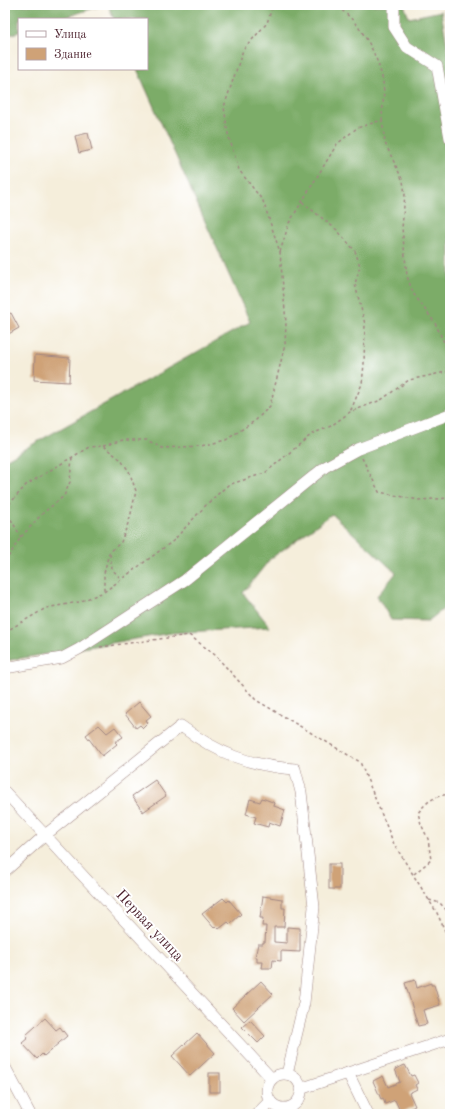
<svg xmlns="http://www.w3.org/2000/svg" width="455" height="1119" font-family="'Old Standard TT',serif">
	<style>
		.forest { fill: #7bac68; stroke: #62664a }
		.building { fill: #cfa277 }
		.lines { fill: none; stroke-linecap: round; stroke-linejoin: round }
		.minor-casing { stroke: #a08683; stroke-width: 12 }
		.path { stroke: #a08683; stroke-width: 1.5; stroke-dasharray: 3 3; stroke-linecap: butt }
		.minor { stroke: #fff; stroke-width: 11 }
		.labels { text-anchor: middle; dominant-baseline: central; stroke-width: 4; stroke-linejoin: round; paint-order: stroke }
		.street-label { font-size: 15px; fill: #4a1f2b; stroke: #fff }
	</style>
	<rect width="100%" height="100%" fill="#fff"/>
	<filter id="ink" filterUnits="userSpaceOnUse"><feTurbulence type="fractalNoise" baseFrequency=".025" numOctaves="2"/><feDisplacementMap in="SourceGraphic" scale="8" xChannelSelector="R" yChannelSelector="G"/><feConvolveMatrix kernelMatrix="1 2 1 2 8 2 1 2 1" color-interpolation-filters="sRGB"/></filter>
	<filter id="wash" filterUnits="userSpaceOnUse"><feTurbulence type="fractalNoise" baseFrequency=".012" numOctaves="4" result="noise"/><feDisplacementMap in="SourceGraphic" scale="16" xChannelSelector="R" yChannelSelector="G"/><feGaussianBlur stdDeviation="0.9" result="paint"/><feColorMatrix in="noise" values="0 0 0 0 0 0 0 0 0 0 0 0 0 0 0 0 0 1.4 0 .05"/><feComposite in="paint" operator="in"/></filter>
	<g filter="url(#wash)">
		<rect width="100%" height="100%" fill="#f5eedb"/>
		<g class="forest">
			<path d="M5,5H104L59,19H19V32L5,36Z"/>
			<path d="M108,5H404L409,18L441,11L450,62V604L428,621L391,620L377,596L396,573L332,514L270,559L243,593L270,627L171,633L5,661V460L250,322L137,69H147V19H114Z"/>
		</g>
		<g id="blocks">
			<g class="building">
				<path d="M88,133L92,150L79,153L75,136Z"/>
				<path d="M11,313L19,328L5,336V316Z"/>
				<path d="M35,355L70,358L69,382L34,380Z"/>
				<path d="M139,702L151,716L146,720L148,723L143,728L140,725L136,728L125,714Z"/>
				<path d="M99,725L107,733L115,727L123,737L115,742L117,744L102,756L86,735Z"/>
				<path d="M155,780L166,796L143,812L132,796Z"/>
				<path d="M262,798L275,803L274,806L285,810L280,826L269,822L268,827L254,823L256,817L246,814L250,799L260,802Z"/>
				<rect x="329" y="864" width="11" height="25"/>
				<path d="M263,896L282,899V908H285L284,927H274V942L287,943V927L300,928V952L281,951V961L273,960L272,968H262L263,962H257V957H255L258,944H263V942H265L266,926H262L263,918H260Z"/>
				<path d="M223,898L227,902L229,900L241,914L230,924L228,922L219,929L216,926L214,928L202,914Z"/>
				<path d="M415,980L417,988L431,983V985H434L440,1005L423,1010L427,1024L418,1026L405,983Z"/>
				<path d="M261,981L273,994L244,1021L232,1008Z"/>
				<path d="M45,1018L56,1030L60,1027L67,1036L44,1056L42,1054L37,1059L22,1043L28,1038L26,1035Z"/>
				<path d="M250,1020L265,1036L258,1043L242,1027Z"/>
				<path d="M197,1033L215,1053L190,1076L172,1056Z"/>
				<path d="M405,1065L411,1076L414,1075L418,1083L415,1085L417,1089L409,1093L415,1106L401,1113L395,1100L385,1104L383,1098L381,1099L373,1081L383,1076L388,1087L400,1082L395,1069Z"/>
				<rect x="209" y="1073" width="11" height="19"/>
			</g>
		</g>
	</g>
	<g filter="url(#ink)">
		<use href="#blocks" fill-opacity="0" stroke="#a08683" stroke-width="1"/>
		<g class="lines">
			<defs>
				<g id="minor">
					<path d="M394,5V27L407,47L437,66L450,138"/>
					<path d="M5,668L62,658L79,649L185,580L325,467L358,449L450,414"/>
					<path d="M5,792L272,1079"/>
					<path d="M5,871L44,836L181,726C217,753 250,766 295,769L301,792L314,907L304,1003L287,1074"/>
					<path d="M5,1067L30,1114"/>
					<path d="M348,1073L368,1114"/>
					<circle cx="284" cy="1091" r="17"/>
					<path d="M300,1089L450,1039"/>
					<path d="M257,1114L270,1101"/>
				</g>
			</defs>
			<use href="#minor" class="minor-casing"/>
			<g class="path">
				<path d="M382,120L385,143L403,181L405,194L402,228L407,276L413,293L435,323L450,355"/>
				<path d="M302,202L337,230L355,251L360,266L355,284L365,324L364,364L362,384L350,412"/>
				<path d="M280,252L289,223L337,144L357,128L382,120C382,108 385,94 383,82C378,54 359,19 334,5"/>
				<path d="M103,446L123,440H147L162,448L201,446L226,440L256,420L270,406L285,345L286,323L280,252L263,201L239,170L228,134L224,107L243,50L267,23L273,5"/>
				<path d="M362,458L379,492L419,500L450,498"/>
				<path d="M5,509L26,485L89,447L103,446L120,459L129,471L136,491L130,518L121,542L109,553L104,573V592"/>
				<path d="M5,509L21,537"/>
				<path d="M110,554L112,569L121,579"/>
				<path d="M5,562L21,537L43,513L64,496L70,482L72,456"/>
				<path d="M5,632L46,608L79,602L104,592L173,541L207,504L228,485L265,473L312,434L331,426L350,412L381,400L409,380L450,371"/>
				<path d="M100,647L189,635L215,655L256,700L360,762L394,844L437,913L450,942"/>
				<path d="M414,874L431,860L428,839L421,824L418,813C427,801 434,796 450,794"/>
				<path d="M429,900L440,903L450,914"/>
			</g>
			<use href="#minor" class="minor"/>
		</g>
	</g>
	<g class="labels">
		<g class="street-label">
			<text transform="translate(149 926) rotate(47)">Первая улица</text>
		</g>
	</g>
	<rect width="455" height="1119" fill="none" stroke="#fff" stroke-width="20"/>
	<rect x="18" y="18" width="130" height="52" fill="#ffffff" stroke="#b7a5aa"/>
	<rect x="26" y="31" width="20" height="6" fill="#ffffff" stroke="#b7a5aa"/>
	<text x="54" y="38" font-size="12" fill="#4a1f2b">Улица</text>
	<rect x="26" y="48" width="20" height="12" fill="#cfa277" stroke="#b7a5aa"/>
	<text x="54" y="58" font-size="12" fill="#4a1f2b">Здание</text>
</svg>
